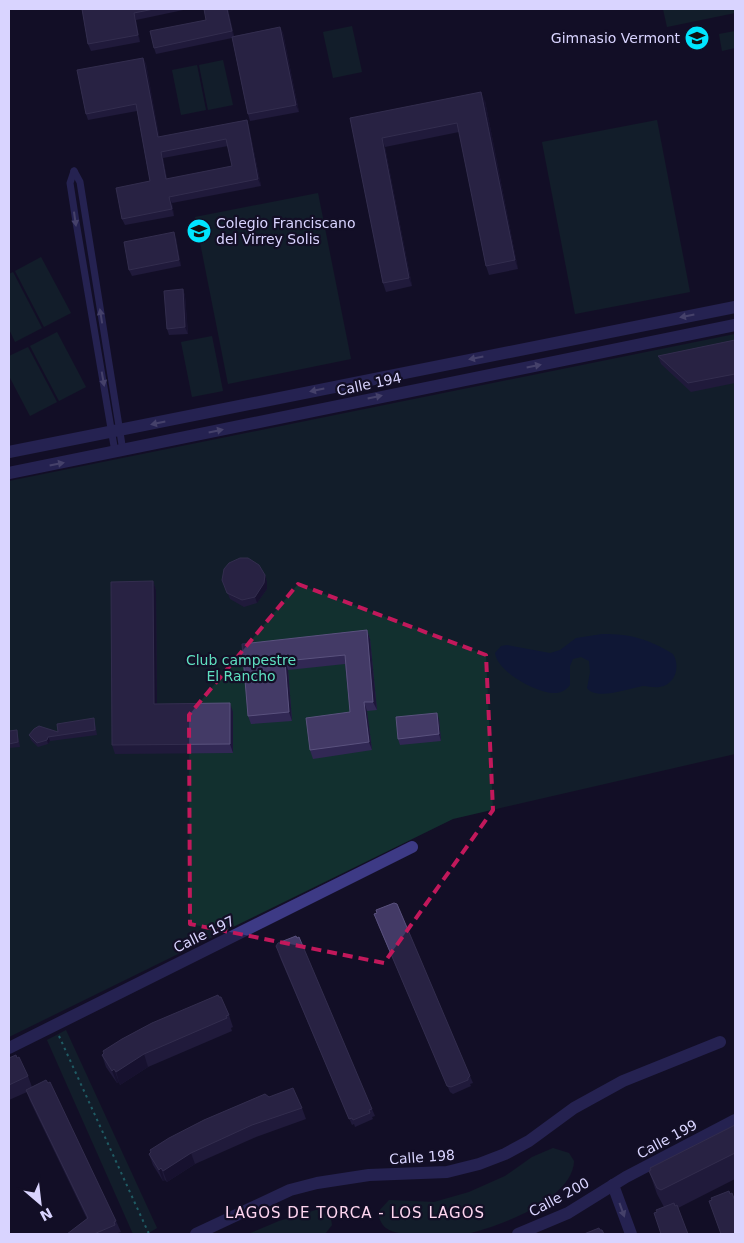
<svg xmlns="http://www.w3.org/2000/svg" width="744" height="1243" font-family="'DejaVu Sans',sans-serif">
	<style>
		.green { fill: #12302f }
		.water { fill: #0c2248 }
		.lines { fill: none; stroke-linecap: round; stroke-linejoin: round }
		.path { stroke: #2fb8b0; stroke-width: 2; stroke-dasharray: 2.5 4; stroke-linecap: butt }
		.service { stroke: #3d3a85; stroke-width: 7 }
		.minor { stroke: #3d3a85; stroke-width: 12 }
		.wall { fill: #312854; fill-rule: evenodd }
		.shaded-wall { fill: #1d163a }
		.building { fill: #433a66; stroke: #5a527e; fill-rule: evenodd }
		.oneway { fill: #837fbc }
		.marked { fill: none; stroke: #c2185b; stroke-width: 4; stroke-dasharray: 10 6; stroke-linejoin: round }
		.labels { text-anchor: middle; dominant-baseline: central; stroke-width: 4.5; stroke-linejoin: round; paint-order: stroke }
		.poi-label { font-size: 14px; fill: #d9d4ff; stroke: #130f26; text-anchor: end }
		.street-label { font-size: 14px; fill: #d9d4ff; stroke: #130f26 }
		.park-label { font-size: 14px; fill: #5fe0c0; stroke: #130f26 }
		.neighbourhood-label { font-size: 15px; letter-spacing: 1px; fill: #ffd6f0; stroke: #130f26 }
	</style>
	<rect width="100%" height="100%" fill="#130f26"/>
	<g class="green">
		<path d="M663,9H735V13L667,27Z"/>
		<path d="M352,26L362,72L333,78L323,32Z"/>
		<path d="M735,31V48L722,51L719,34Z"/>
		<path d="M223,60L233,105L208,110L199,65Z"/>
		<path d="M197,65L206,110L181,115L172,70Z"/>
		<path d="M657,120L690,292L575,314L542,142Z"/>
		<path d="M318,193L351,359L228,384L195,217Z"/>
		<path d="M41,257L71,313L44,327L15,271Z"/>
		<path d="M13,272L42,328L15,342L9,329V274Z"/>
		<path d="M57,332L86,387L59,401L30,346Z"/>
		<path d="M735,334V754L453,819L9,1037V481Z"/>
		<path d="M212,336L223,391L192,397L181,342Z"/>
		<path d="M28,347L57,402L30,416L9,376V356Z"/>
		<path d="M66,1030L157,1228L147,1234H133L47,1040Z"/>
		<path d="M553,1148L569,1153L574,1161C573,1199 499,1227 466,1234C453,1236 437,1234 424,1234C413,1234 395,1235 386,1228C381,1224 379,1218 378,1212L389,1200L434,1202L469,1192L505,1176L532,1157Z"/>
		<path d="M319,1209L331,1219L332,1225L325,1234H248L279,1221Z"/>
	</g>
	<path class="water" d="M602,634C632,634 648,639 673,654C681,667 675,685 659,687C654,688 648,686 643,686C631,688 596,701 587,688L590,672L589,661L581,657L573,659L570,666V685C567,689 563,692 557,693C539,695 497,672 495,653L501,646L507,645L550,653L560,650L576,638Z"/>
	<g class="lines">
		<path class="path" d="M59,1036L149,1234"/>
		<g class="service">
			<path d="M74,171L70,183L76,222L115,452"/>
			<path d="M74,171L80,182L123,451"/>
		</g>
		<g class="minor">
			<path d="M9,452L735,307"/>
			<path d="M9,473L735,325"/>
			<path d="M9,1048L412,847"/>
			<path d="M613,1185L631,1234"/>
			<path d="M196,1234L290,1190L317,1183L369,1175L447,1172L479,1164L505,1154L529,1141L574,1108L623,1081L720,1042"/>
			<path d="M518,1234L568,1213L626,1177L735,1120"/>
		</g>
	</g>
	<g class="wall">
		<path d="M82,9H188L136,20L140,42L91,51L88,44Z"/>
		<path d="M228,9L234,36L280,27L283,33L299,112L250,121L248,114L232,38L156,54L154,48Z"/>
		<path d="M143,58L146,64L159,137L247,120L249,127L261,186L172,203L174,216L125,225L122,219L150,181L137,111L88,120L86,114ZM228,146L232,166L167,179L163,158Z"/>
		<path d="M485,101L518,269L489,275L486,266L459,132L385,147L412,286L386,292L383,283L350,118Z"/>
		<path d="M176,238L181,266L132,276L129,270Z"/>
		<path d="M183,289L185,296L188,334L169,335L167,329Z"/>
		<path d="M735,340V383L691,392L661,364L658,356Z"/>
		<path d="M265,575L267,582V589L257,603L244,607L230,599L222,580Z"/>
		<path d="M153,581L156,590L157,704L233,712V753L115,754L112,745Z"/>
		<path d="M367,630L370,639L377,710L367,711L372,750L313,759L310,750L350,712L345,664L288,670L292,721L251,724L248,716L242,644Z"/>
		<path d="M439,719L441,741L400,745L398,739Z"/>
		<path d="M95,723L97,735L50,741L48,744L38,747L31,740L29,735L58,732Z"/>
		<path d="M9,731L18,735L20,747L9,748Z"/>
		<path d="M376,920L470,1076L473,1083L470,1084L471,1086L453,1094L450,1092Z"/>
		<path d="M278,953L372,1109L375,1116L372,1117L373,1119L355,1127L354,1124L352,1125Z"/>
		<path d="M229,1015L233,1027L231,1028L232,1031L148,1067L120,1085L119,1082L117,1083L106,1067L102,1055L104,1054L103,1051Z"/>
		<path d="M9,1058L28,1076L32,1087L116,1221L121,1232L118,1233V1234H67L87,1219L30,1101L27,1092L9,1100Z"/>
		<path d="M269,1097L302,1108L306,1119L256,1137L195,1164L167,1182L165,1180L163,1181L153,1165L149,1154L151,1152L150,1150Z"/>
		<path d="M735,1125V1179L678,1208L657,1212L664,1207L657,1194L649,1171Z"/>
	</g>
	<g class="shaded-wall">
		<path d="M227,9H228L234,38L232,31Z"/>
		<path d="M134,13L136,20L140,42L138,35Z"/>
		<path d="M280,27L283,33L299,112L296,105Z"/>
		<path d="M143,58L146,64L161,144L158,137Z"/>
		<path d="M481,92L485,101L518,269L515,260Z"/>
		<path d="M247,120L249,127L261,186L258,179Z"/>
		<path d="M382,138L385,147L412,286L409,278Z"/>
		<path d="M161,152L163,158L168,185L166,179Z"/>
		<path d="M169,197L172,203L174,216L172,209Z"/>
		<path d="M174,232L176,238L181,266L179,260Z"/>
		<path d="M183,289L185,296L188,334L185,327Z"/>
		<path d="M265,575L267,582V589L257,603L255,597Z"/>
		<path d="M153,581L156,590L157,713L154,704Z"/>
		<path d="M367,630L370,639L377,710L373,702Z"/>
		<path d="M285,661L288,670L292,721L289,712Z"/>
		<path d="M364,702L367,711L372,750L369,742Z"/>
		<path d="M230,703L233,712V753L230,744Z"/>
		<path d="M437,713L439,719L441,741L439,734Z"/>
		<path d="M48,737L50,741L48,744L47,740Z"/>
		<path d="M144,1054L148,1067L120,1085L116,1072Z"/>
		<path d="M114,1069L119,1082L117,1083L112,1071Z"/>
		<path d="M191,1153L195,1164L167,1182L163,1171Z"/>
		<path d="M161,1168L165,1180L163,1181L159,1170Z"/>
	</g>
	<g class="building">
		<path d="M82,9H154L134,13L138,35L88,44Z"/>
		<path d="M204,9H227L232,31L154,48L150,31L206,20Z"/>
		<path d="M280,27L296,105L248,114L232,37Z"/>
		<path d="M143,58L158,137L247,120L258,179L169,197L172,209L122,219L116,188L150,181L136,104L86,114L77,70ZM226,139L232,166L166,179L161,152Z"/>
		<path d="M481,92L515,260L486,266L457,123L382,138L409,278L383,283L350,118Z"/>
		<path d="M174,232L179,260L129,270L124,242Z"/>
		<path d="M183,289L185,327L167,329L164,291Z"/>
		<path d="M735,340V374L688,383L658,356Z"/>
		<path d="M240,558H248L259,565L265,575L264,583L255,597L242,600L227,593L222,580L224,569L229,563Z"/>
		<path d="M153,581L154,704L230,703V744L112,745L111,582Z"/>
		<path d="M367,630L373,702H364L369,742L310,750L306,718L350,712L345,655L285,661L289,712L248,716L242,644Z"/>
		<path d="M437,713L439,734L398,739L396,717Z"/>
		<path d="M94,718L95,730L48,737L47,740L37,743L29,735L34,729L39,726L58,732L57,724Z"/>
		<path d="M17,730L18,742L9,744V731Z"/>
		<path d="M394,903L397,904L470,1076L468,1078V1080L451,1087L447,1086L374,914L377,913L376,910Z"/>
		<path d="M296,936L297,938L299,937L372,1109L369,1110L370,1113L353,1120L352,1118L349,1119L276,946L278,943Z"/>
		<path d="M218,995L219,997H221L229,1015L226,1016L227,1018L144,1054L116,1072L114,1069L112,1071L102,1055L104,1053L103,1051L122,1039L152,1023Z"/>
		<path d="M16,1055L17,1058L19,1057L28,1076L9,1085V1058Z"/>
		<path d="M46,1080L48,1083L50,1082L116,1221L114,1222L115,1225L94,1234H67L88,1218L26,1090Z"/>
		<path d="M293,1088L302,1108L252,1125L191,1153L163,1171L161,1168L159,1170L149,1154L151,1152L150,1150L169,1138L204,1120L265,1094L269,1097Z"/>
		<path d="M735,1125V1153L661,1190L657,1188L649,1171L651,1170L650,1168Z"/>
		<path d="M729,1191L730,1194L732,1193L735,1201V1234H721L709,1201L712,1200L711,1198Z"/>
		<path d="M674,1203L675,1206L677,1205L688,1234H661L654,1213L657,1212L656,1210Z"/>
		<path d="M599,1228L600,1230H602L604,1234H584Z"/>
	</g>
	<defs><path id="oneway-solid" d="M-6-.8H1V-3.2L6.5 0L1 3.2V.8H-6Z" transform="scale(1.25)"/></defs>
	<g class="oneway">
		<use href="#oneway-solid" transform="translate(75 219) rotate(82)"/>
		<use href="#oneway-solid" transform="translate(101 316) rotate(-99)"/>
		<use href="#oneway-solid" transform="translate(687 316) rotate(169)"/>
		<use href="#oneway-solid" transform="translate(476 358) rotate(169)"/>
		<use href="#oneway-solid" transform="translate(534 366) rotate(-11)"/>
		<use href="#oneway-solid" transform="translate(103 379) rotate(80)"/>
		<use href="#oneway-solid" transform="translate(317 390) rotate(168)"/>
		<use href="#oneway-solid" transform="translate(375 397) rotate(-12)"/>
		<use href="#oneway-solid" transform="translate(158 423) rotate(168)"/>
		<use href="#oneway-solid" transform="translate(216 431) rotate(-12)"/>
		<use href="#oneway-solid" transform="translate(57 464) rotate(-11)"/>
		<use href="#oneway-solid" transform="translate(622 1210) rotate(70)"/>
	</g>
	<path d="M0 0H744V1243H0ZM298,584L486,655L493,810L384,963L190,924L189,715Z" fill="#130f26" fill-opacity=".55" fill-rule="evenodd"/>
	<path class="marked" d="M298,584L486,655L493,810L384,963L190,924L189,715Z"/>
	<defs>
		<symbol id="school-disc" viewBox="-11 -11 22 22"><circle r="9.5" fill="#00e5ff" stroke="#130f26"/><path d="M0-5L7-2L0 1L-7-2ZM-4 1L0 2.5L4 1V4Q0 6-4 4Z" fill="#111"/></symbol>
	</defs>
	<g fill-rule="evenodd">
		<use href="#school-disc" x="683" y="24" width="28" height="28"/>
		<use href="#school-disc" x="185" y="217" width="28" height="28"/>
	</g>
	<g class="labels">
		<g class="poi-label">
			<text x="680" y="38">Gimnasio Vermont</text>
			<text x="216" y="223" text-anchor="start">Colegio Franciscano<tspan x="216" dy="16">del Virrey Solis</tspan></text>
		</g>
		<g class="street-label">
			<text transform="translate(369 384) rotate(-12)">Calle 194</text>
			<text transform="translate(204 934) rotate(-26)">Calle 197</text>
			<text transform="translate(667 1139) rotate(-28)">Calle 199</text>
			<text transform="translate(422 1157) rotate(-4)">Calle 198</text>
			<text transform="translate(559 1197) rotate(-28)">Calle 200</text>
		</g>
		<g class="park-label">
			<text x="241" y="660">Club campestre<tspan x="241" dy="16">El Rancho</tspan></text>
		</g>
		<g class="neighbourhood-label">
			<text x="355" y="1213">LAGOS DE TORCA - LOS LAGOS</text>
		</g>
	</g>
	<rect width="744" height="1243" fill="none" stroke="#d9d4ff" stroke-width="20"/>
	<g transform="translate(40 1203) rotate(152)" stroke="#130f26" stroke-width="4" paint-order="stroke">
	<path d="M0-4L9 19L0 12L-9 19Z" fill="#d9d4ff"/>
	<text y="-8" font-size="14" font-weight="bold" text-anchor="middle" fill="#d9d4ff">N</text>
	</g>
</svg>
